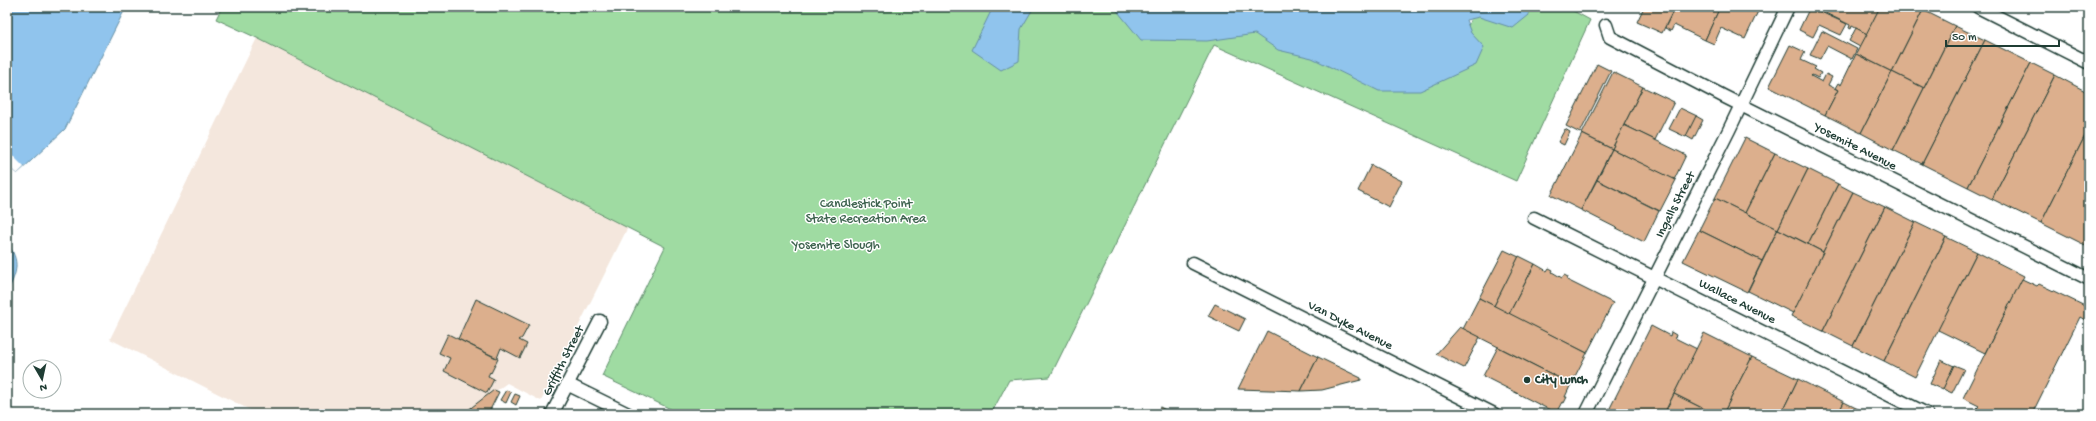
<svg xmlns="http://www.w3.org/2000/svg" width="2096" height="421" font-family="'Gochi Hand',sans-serif">
	<style>
		.built { fill: #f4e7dd }
		.green { fill: #9fdba2; stroke: #5f8c6b }
		.water { fill: #90c4ed; stroke: #638ea3 }
		.pier { fill: #fff }
		.building { fill: #dcaf8d; stroke: #1f3d34 }
		.lines { fill: none; stroke-linecap: round; stroke-linejoin: round }
		.street-casing { stroke: #1f3d34; stroke-width: 15 }
		.street { stroke: #fff; stroke-width: 12 }
		.poi-dot { fill: #1f3d34; stroke: #fff; stroke-width: 1.5 }
		.labels { text-anchor: middle; dominant-baseline: central; stroke-width: 3; stroke-linejoin: round; paint-order: stroke }
		.street-label { font-size: 13px; fill: #1f3d34; stroke: #fff }
		.park-label { font-size: 13px; fill: #3f6450; stroke: #fff }
		.poi-label { font-size: 13px; font-weight: bold; fill: #1f3d34; stroke: #fff; text-anchor: start }
	</style>
	<rect width="100%" height="100%" fill="#fff"/>
	<filter id="ink" filterUnits="userSpaceOnUse"><feTurbulence type="fractalNoise" baseFrequency=".025" numOctaves="2"/><feDisplacementMap in="SourceGraphic" scale="8" xChannelSelector="R" yChannelSelector="G"/><feConvolveMatrix kernelMatrix="1 2 1 2 8 2 1 2 1" color-interpolation-filters="sRGB"/></filter>
	<g filter="url(#ink)">
		<path class="built" d="M257,38L628,227L541,401L507,383L465,414H258L110,339Z"/>
		<path class="green" d="M222,7H1177L1464,37L1475,7H1566L1590,20L1516,181L1214,45L1050,377L1009,380L991,414H681L602,376L665,247L257,38L216,19Z"/>
		<g class="water">
			<path d="M7,7H126L65,129L17,174L7,165Z"/>
			<path d="M993,7H1034L1021,29L1019,61L1001,70L972,50Z"/>
			<path d="M1114,7H1528L1529,15L1513,28L1479,17L1466,20L1471,33L1484,47L1476,65L1420,91H1379L1312,58L1278,50L1255,34L1207,41L1141,40Z"/>
			<path d="M7,243C21,261 17,273 7,292Z"/>
		</g>
		<path class="pier" d="M7,150L24,167L17,174L7,165Z"/>
		<g class="building">
			<path d="M1644,7H1675L1662,33L1637,22Z"/>
			<path d="M1675,7H1720L1705,40L1674,25L1671,31L1665,28Z"/>
			<path d="M1720,7H1760L1745,39L1721,28L1714,44L1705,40Z"/>
			<path d="M1810,7L1847,24L1841,35L1819,25L1813,37L1799,30Z"/>
			<path d="M1813,7H1880L1867,34L1852,26L1851,29L1849,28L1850,25Z"/>
			<path d="M1880,7H1918L1923,10L1892,72L1856,54Z"/>
			<path d="M1923,10L1955,26L1924,88L1892,72Z"/>
			<path d="M1955,26L1985,40L1922,164L1893,150Z"/>
			<path d="M1856,28L1867,34L1860,47L1849,41Z"/>
			<path d="M1822,31L1857,49L1852,59L1827,46L1820,59L1810,55Z"/>
			<path d="M1985,40L2031,63L1968,187L1922,164Z"/>
			<path d="M1790,45L1805,52L1801,60L1816,67L1814,69L1821,73L1818,78L1812,75L1811,76L1822,82L1826,74L1832,77L1828,85L1838,90L1825,115L1769,87Z"/>
			<path d="M1856,54L1892,72L1861,133L1825,115L1838,90L1835,88L1838,83L1841,85Z"/>
			<path d="M2031,63L2055,75L1992,199L1968,187Z"/>
			<path d="M1597,64L1611,71L1580,133L1566,126Z"/>
			<path d="M1613,72L1643,87L1612,149L1582,134Z"/>
			<path d="M1892,72L1924,88L1893,150L1861,133Z"/>
			<path d="M2055,75L2089,93V128L2041,223L1992,199Z"/>
			<path d="M1643,87L1674,102L1655,140L1624,125Z"/>
			<path d="M1680,108L1697,116L1686,137L1669,129Z"/>
			<path d="M1696,116L1703,120L1693,140L1686,136Z"/>
			<path d="M1624,125L1686,155L1674,180L1612,149Z"/>
			<path d="M2089,128V247L2041,223Z"/>
			<path d="M1565,129L1570,132L1564,145L1558,142Z"/>
			<path d="M1582,134L1612,149L1581,210L1551,195Z"/>
			<path d="M1745,138L1775,153L1745,213L1715,198Z"/>
			<path d="M1612,149L1676,180L1660,211L1597,180Z"/>
			<path d="M1775,153L1808,169L1778,229L1745,213Z"/>
			<path d="M1371,165L1402,181L1389,207L1358,191Z"/>
			<path d="M1808,169L1838,184L1808,244L1778,229Z"/>
			<path d="M1597,180L1659,211L1644,242L1581,210Z"/>
			<path d="M1838,184L1853,192L1823,252L1808,244Z"/>
			<path d="M1853,192L1885,207L1823,331L1791,316Z"/>
			<path d="M1715,198L1778,229L1762,261L1699,230Z"/>
			<path d="M1885,207L1915,222L1853,346L1823,331Z"/>
			<path d="M1915,222L1946,237L1884,361L1853,346Z"/>
			<path d="M1778,229L1823,252L1793,313L1748,291Z"/>
			<path d="M1699,230L1762,261L1747,292L1683,261Z"/>
			<path d="M1946,237L1977,252L1915,377L1884,361Z"/>
			<path d="M1504,250L1519,257L1494,306L1479,298Z"/>
			<path d="M1977,252L2024,276L1985,353L1938,330Z"/>
			<path d="M1519,256L1535,264L1509,314L1494,306Z"/>
			<path d="M1535,264L1547,271L1549,268L1553,270L1552,272L1562,278L1564,275L1568,277L1567,280L1613,303L1587,353L1509,314Z"/>
			<path d="M2022,279L2037,286L2039,284L2089,308V313L2085,320L2080,317L2032,414H1988L1977,408L1979,406L1963,398Z"/>
			<path d="M1479,298L1587,353L1571,384L1463,329Z"/>
			<path d="M476,299L529,325L522,338L519,340L527,344L520,358L501,348L497,358L458,339Z"/>
			<path d="M1215,304L1245,319L1239,331L1208,316Z"/>
			<path d="M1651,326L1670,336L1671,332L1676,335L1675,338L1697,349L1674,394L1664,414H1607Z"/>
			<path d="M1460,327L1480,337L1464,368L1436,354Z"/>
			<path d="M1267,331L1318,357L1301,391L1238,389Z"/>
			<path d="M1704,333L1752,357L1723,414H1714L1674,394Z"/>
			<path d="M448,334L498,359L491,373L490,372L488,376L494,379L487,393L444,371L450,358L439,353Z"/>
			<path d="M1498,347L1571,384L1565,397H1567L1564,403L1562,402L1556,413L1483,376Z"/>
			<path d="M1318,357L1361,378V380L1322,390L1301,391Z"/>
			<path d="M1752,357L1798,379L1781,414H1723Z"/>
			<path d="M1941,360L1954,366L1943,390L1930,384Z"/>
			<path d="M1954,365L1964,369L1952,393L1943,389Z"/>
			<path d="M1798,379L1844,402L1838,414H1781Z"/>
			<path d="M494,390L499,392L488,414H463Z"/>
			<path d="M506,390L511,392L506,403L500,400Z"/>
			<path d="M515,394L520,396L516,405L511,402Z"/>
			<path d="M1674,394L1714,414H1664Z"/>
			<path d="M1844,402L1868,414H1838Z"/>
			<path d="M1160,407L1173,414H1157Z"/>
			<path d="M991,410L1000,414H989Z"/>
			<path d="M1197,410L1204,414H1195Z"/>
		</g>
		<g class="lines">
			<defs>
				<g id="street">
					<path d="M1978,7L2089,63"/>
					<path d="M1606,25L1610,37L1723,96L2089,279"/>
					<path d="M1534,218L1927,414"/>
					<path d="M1193,263L1494,414"/>
					<path d="M567,384L628,414"/>
					<path d="M552,414L600,321"/>
					<path d="M1586,414L1729,130L1788,7"/>
				</g>
			</defs>
			<use href="#street" class="street-casing"/>
			<use href="#street" class="street"/>
		</g>
	</g>
	<circle class="poi-dot" cx="1527" cy="380" r="4"/>
	<g class="labels">
		<g class="street-label">
			<text transform="translate(1855 147) rotate(27)">Yosemite Avenue</text>
			<text transform="translate(1676 205) rotate(-63)">Ingalls Street</text>
			<text transform="translate(1737 302) rotate(27)">Wallace Avenue</text>
			<text transform="translate(1350 326) rotate(27)">Van Dyke Avenue</text>
			<text transform="translate(564 361) rotate(-63)">Griffith Street</text>
		</g>
		<g class="park-label">
			<text x="866" y="204">Candlestick Point<tspan x="866" dy="15">State Recreation Area</tspan></text>
			<text x="836" y="245">Yosemite Slough</text>
		</g>
		<g class="poi-label">
			<text x="1535" y="380">City Lunch</text>
		</g>
	</g>
	<rect width="2096" height="421" fill="none" stroke="#fff" stroke-width="24"/>
	<rect x="12" y="12" width="2072" height="397" fill="none" stroke="#1f3d34" stroke-width="1.5" filter="url(#ink)"/>
	<g transform="translate(42 379) rotate(171)"><circle r="19" fill="#ffffff" stroke="#a5b1ae"/>
	<path d="M0-3L7 15L0 10L-7 15Z" fill="#1f3d34"/>
	<text y="-6" font-size="11" font-weight="bold" text-anchor="middle" fill="#1f3d34">N</text>
	</g>
	<path d="M1946 40v6h113v-6" fill="none" stroke="#1f3d34" stroke-width="2"/>
	<text x="1952" y="40" font-size="12" fill="#1f3d34" stroke="#ffffff" stroke-width="3" paint-order="stroke">50 m</text>
</svg>
